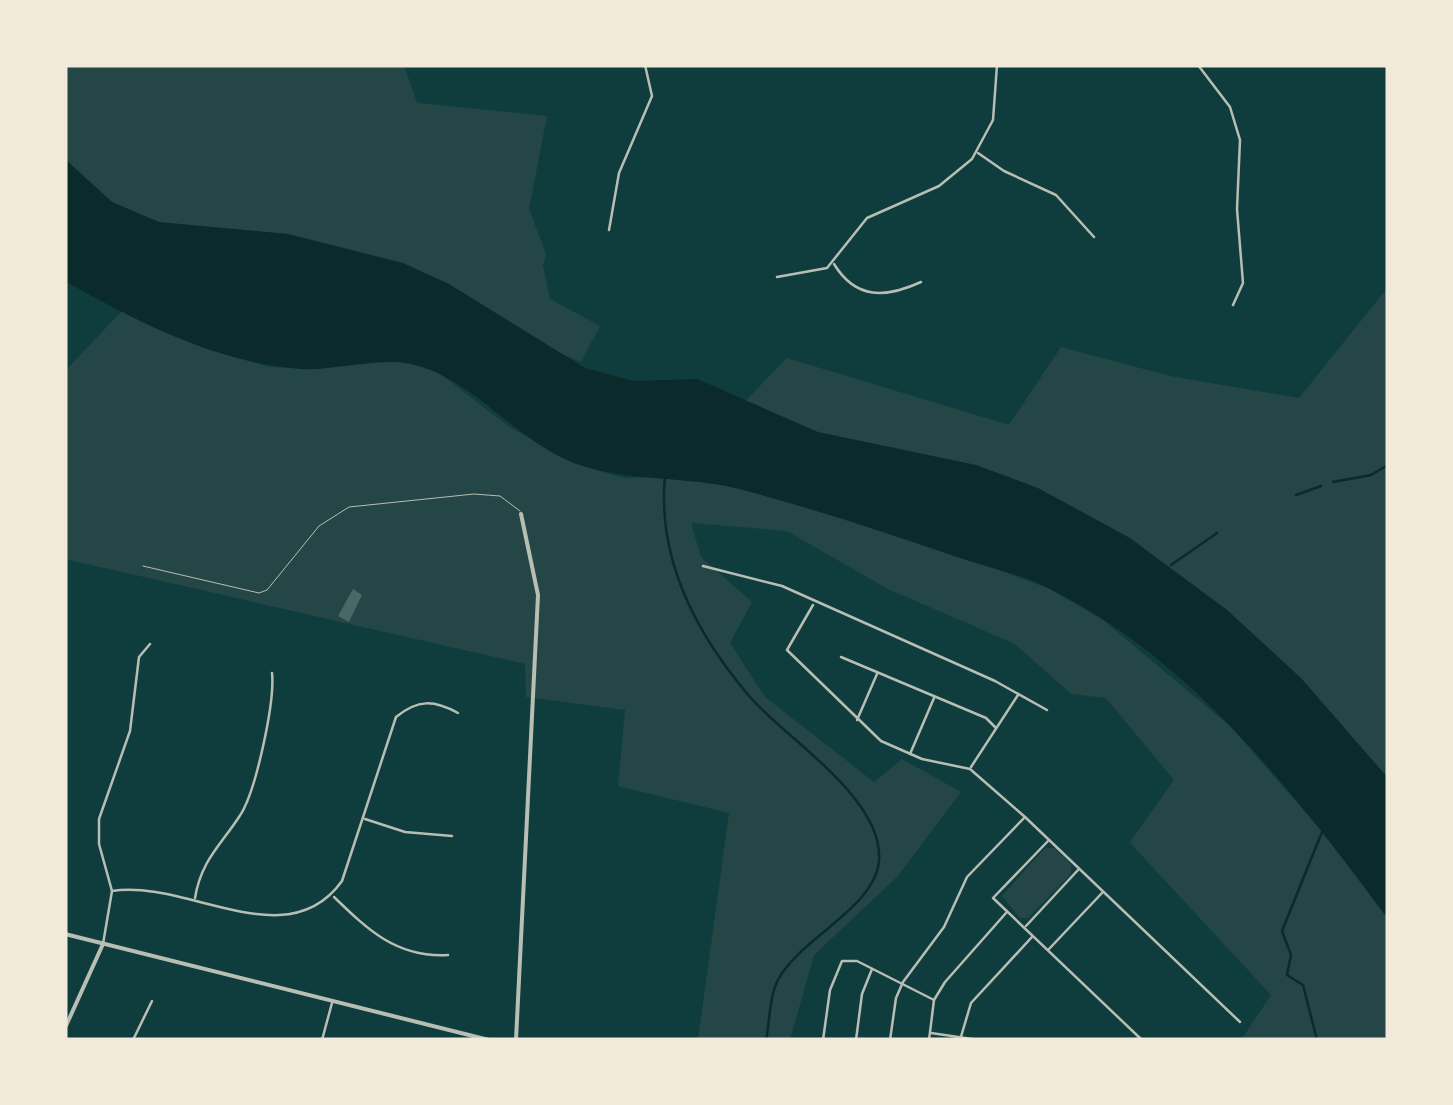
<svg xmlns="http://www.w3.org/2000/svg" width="1453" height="1105" font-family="Quicksand,sans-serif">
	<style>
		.green { fill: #244646 }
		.water { fill: #0a2a2b }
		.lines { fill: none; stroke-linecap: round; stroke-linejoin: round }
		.stream { stroke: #0a2a2b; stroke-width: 2.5 }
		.building { fill: #486865 }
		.service { stroke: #b8beb3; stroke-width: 1 }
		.minor { stroke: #b8beb3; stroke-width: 2.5 }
		.tertiary { stroke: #b8beb3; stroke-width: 4 }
	</style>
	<rect width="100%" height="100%" fill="#0f3d3e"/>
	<g class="green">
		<path d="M65,65H404L417,103L547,116L529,209L546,254L543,265L550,299L600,326L581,362L509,332L199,235L140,222L65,171Z"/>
		<path d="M1388,287V787L1313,699L724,423L787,358L1009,425L1061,347L1170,376L1299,398Z"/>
		<path d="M123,310L203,348L270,367L308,369L401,361L435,370L510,427L573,463L624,478L665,477L726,485L877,526L1048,588L1103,620L1230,726L1333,844L1388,919V1040H1241L1271,995L1133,846L1130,842L1174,780L1106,698L1071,694L1015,644L888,589L787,531L691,523L701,557L752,602L730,643L765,697L874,782L902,759L961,792L897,877L814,955L790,1040H698L729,813L618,786L625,710L526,697L525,664L65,559V371Z"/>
		<path d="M1045,848H1054L1071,864V874L1028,918H1020L1002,896Z"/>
	</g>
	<path class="water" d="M65,159L112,202L159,222L288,234L403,263L449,284L585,368L634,381L697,379L818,432L976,465L1038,488L1130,538L1227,610L1301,678L1388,778V919C1296,795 1192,659 1050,589C1023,575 991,568 963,559C890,534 818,510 743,490C688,475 631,483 577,464C517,443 477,381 415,365C380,355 338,371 301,369C218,363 137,322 65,281Z"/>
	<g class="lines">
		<g class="stream">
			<path d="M665,476C657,559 697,635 750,697C786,739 884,798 879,861C875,908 799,939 778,980C769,997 770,1021 766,1040"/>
			<path d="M1333,482L1371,475L1388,465"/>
			<path d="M1296,495L1321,486"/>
			<path d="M1171,565L1217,533"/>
			<path d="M1317,1040L1303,985L1287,975L1291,955L1282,931L1322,832"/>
		</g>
	</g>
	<path class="building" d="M353,589L362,595L349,622L338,616Z"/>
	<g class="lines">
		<path class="service" d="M143,566L259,593L267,590L319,526L349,507L474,494L500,496L520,511"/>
		<g class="minor">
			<path d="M1198,65L1230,107L1240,140L1237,209L1243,283L1233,305"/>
			<path d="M1385,65L1388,69"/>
			<path d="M978,153L1004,171L1056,195L1094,237"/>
			<path d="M609,230L619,173L652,96L645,65"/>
			<path d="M834,264C856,300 886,298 921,282"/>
			<path d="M777,277L827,268L867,218L939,186L972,159L993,120L997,65"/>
			<path d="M703,566L782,586L995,681L1047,710"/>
			<path d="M813,605L787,650L881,741L922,759L970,769L1025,817"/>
			<path d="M841,657L986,718L996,728"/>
			<path d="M857,720L877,674"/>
			<path d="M910,754L934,698"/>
			<path d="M971,767L1018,695"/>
			<path d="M365,819L405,832L452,836"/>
			<path d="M1049,840L993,898L1142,1040"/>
			<path d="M112,891C187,879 287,958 342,881L396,717C418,699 434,700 458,713"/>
			<path d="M334,897C368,930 397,958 448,955"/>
			<path d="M195,898C201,861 220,846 239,817C256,793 275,701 272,673"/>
			<path d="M1026,926L1078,870"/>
			<path d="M103,944L112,891L99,844V819L130,731L139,657L150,644"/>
			<path d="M1049,949L1102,893"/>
			<path d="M931,1033L979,1040"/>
			<path d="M133,1040L152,1001"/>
			<path d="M322,1040L332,1003"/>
			<path d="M823,1040L830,990L842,961H857L934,1000"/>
			<path d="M856,1040L862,994L872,969"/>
			<path d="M890,1040L896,998L903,982L944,927L967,877L1025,817L1240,1022"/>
			<path d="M929,1040L934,1000L945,982L1006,913"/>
			<path d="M960,1040L971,1003L1032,937"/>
		</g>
		<g class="tertiary">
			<path d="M65,934L489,1040"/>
			<path d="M65,1028L103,944"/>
			<path d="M516,1040L538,595L521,514"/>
		</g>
	</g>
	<rect width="1453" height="1105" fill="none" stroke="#f1e9da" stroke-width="135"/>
</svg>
